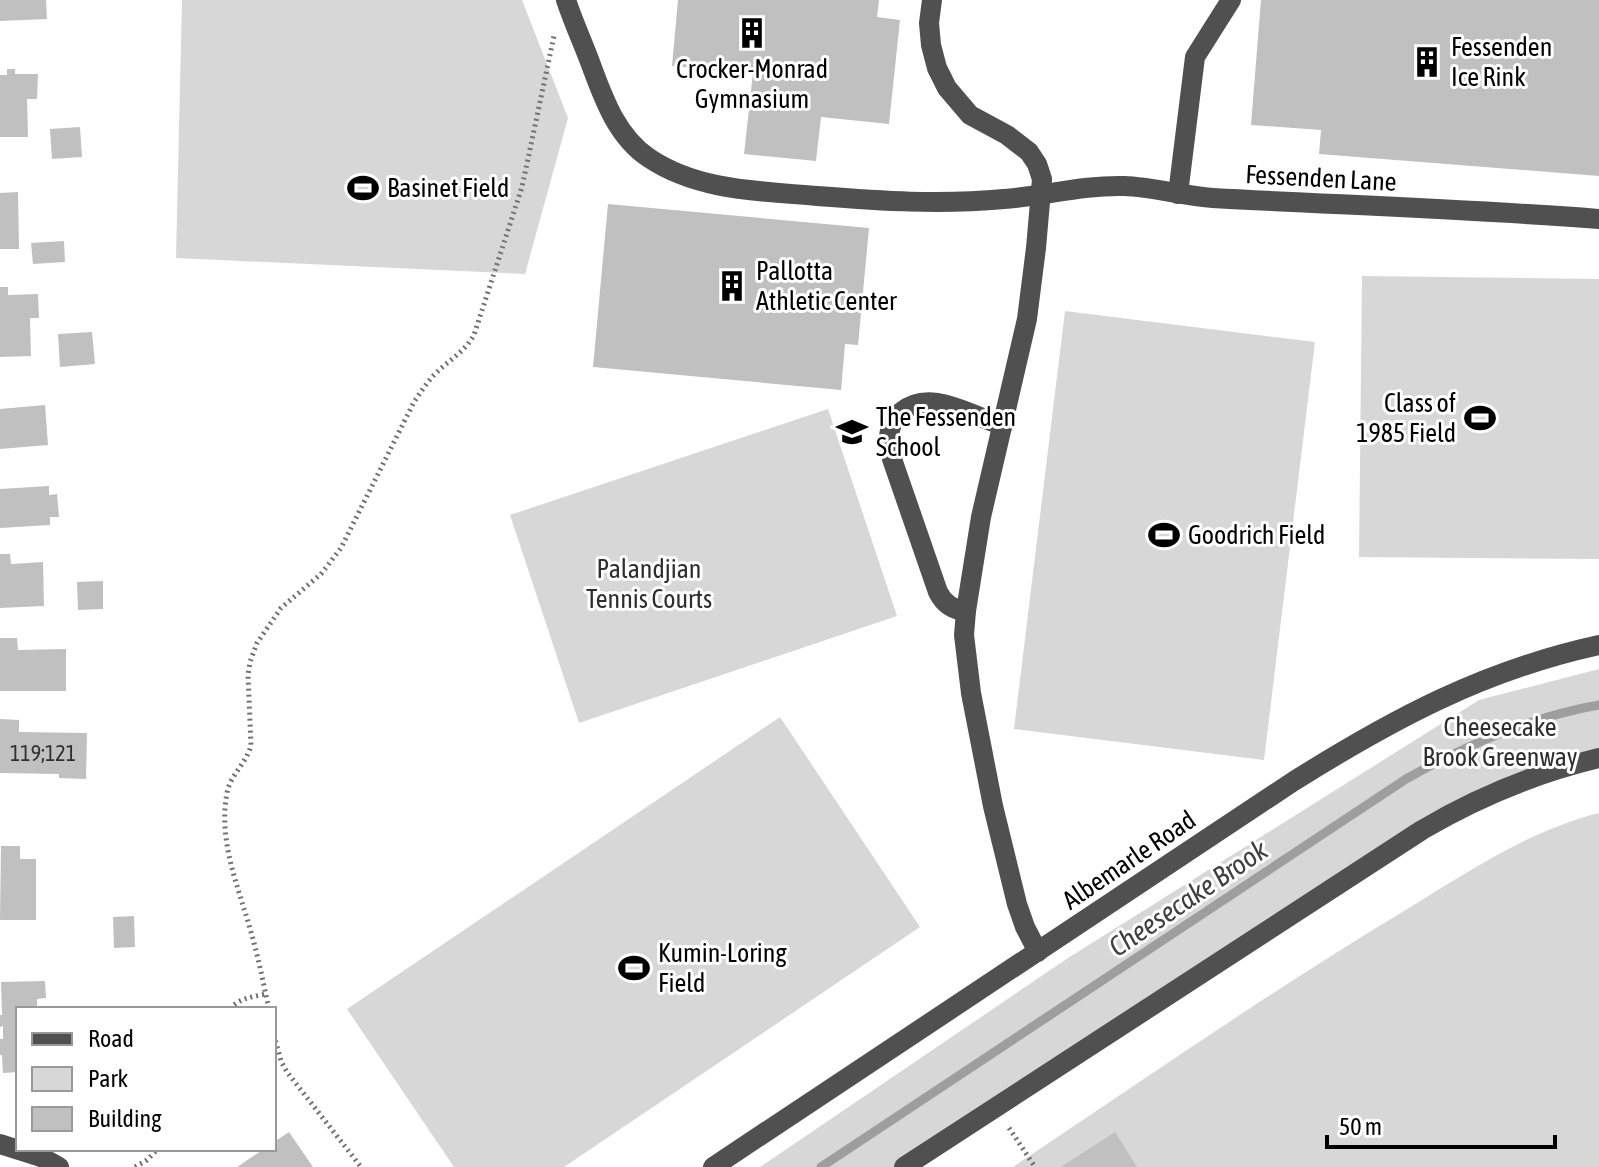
<svg xmlns="http://www.w3.org/2000/svg" width="1599" height="1167" font-family="'Asap Condensed',sans-serif">
	<style>
		.green { fill: #d7d7d7 }
		.lines { fill: none; stroke-linecap: round; stroke-linejoin: round }
		.stream { stroke: #9e9e9e; stroke-width: 9 }
		.building { fill: #c0c0c0 }
		.path { stroke: #727272; stroke-width: 5; stroke-dasharray: 2 4; stroke-linecap: butt }
		.minor { stroke: #505050; stroke-width: 20 }
		.labels { text-anchor: middle; dominant-baseline: central; stroke-width: 6; stroke-linejoin: round; paint-order: stroke }
		.number-label { font-size: 22px; fill: #303030 }
		.poi-label { font-size: 26px; fill: #000; stroke: #fff; text-anchor: start }
		.street-label { font-size: 26px; fill: #000; stroke: #fff }
		.park-label { font-size: 26px; fill: #2e2e2e; stroke: #fff }
		.water-label { font-size: 28px; font-style: italic; fill: #3f3f3f; stroke: #fff }
	</style>
	<rect width="100%" height="100%" fill="#fff"/>
	<g class="green">
		<path d="M182,0H522L568,118L525,274L176,258Z"/>
		<path d="M1362,276L1599,279V559L1359,557Z"/>
		<path d="M1065,311L1315,342L1264,760L1014,729Z"/>
		<path d="M828,409L897,616L579,723L510,515Z"/>
		<path d="M1599,669V760L1461,808L905,1167H760L1068,958L1479,700Z"/>
		<path d="M780,717L920,927L564,1167H454L347,1009Z"/>
		<path d="M1599,813V1167H1013C1143,1080 1271,991 1404,911C1467,873 1527,831 1599,813Z"/>
	</g>
	<g class="lines">
		<path class="stream" d="M821,1167L1406,779C1466,745 1531,717 1599,705"/>
	</g>
	<g class="building">
		<path d="M0,0H46L47,19L0,21Z"/>
		<path d="M678,0H879L877,17L900,20L889,124L821,117L816,161L744,154L753,73L672,66Z"/>
		<path d="M1261,0H1599V176L1319,154L1321,130L1251,125Z"/>
		<path d="M7,69H15V74H38L37,99H27L28,137H0V75H7Z"/>
		<path d="M80,127L82,157L52,159L50,129Z"/>
		<path d="M18,192L19,249H0V193Z"/>
		<path d="M608,204L869,228L858,345L845,344L841,390L593,367Z"/>
		<path d="M64,241L65,262L33,264L31,243Z"/>
		<path d="M0,287H8V295L38,294L39,318H30L31,356L0,357Z"/>
		<path d="M92,332L95,364L60,367L58,334Z"/>
		<path d="M45,405L48,445L0,449V409Z"/>
		<path d="M49,486V495L57,494L59,517H50V525L0,528V489Z"/>
		<path d="M0,554H10L11,564L43,562L44,606L0,608Z"/>
		<path d="M103,581V609L78,610L77,582Z"/>
		<path d="M0,638H17L18,650L66,649V691H0Z"/>
		<path d="M0,719L19,720V732L87,733L86,779L59,778V774L0,773Z"/>
		<path d="M1,846H20V859H36V920H0Z"/>
		<path d="M134,916L135,947L114,948L113,917Z"/>
		<path d="M45,981L46,998L37,999V1009H18V1072L3,1073L2,1055H0V1039H3V1026L0,1027V1015H2L1,982Z"/>
		<path d="M289,1132L313,1167H237L264,1149H274V1142Z"/>
		<path d="M1115,1132L1137,1167H1061Z"/>
	</g>
	<g class="lines">
		<g class="path">
			<path d="M230,1009C239,998 252,997 266,994"/>
			<path d="M269,1009C264,987 260,965 254,943C242,895 217,844 227,793C230,775 247,763 251,745L248,675L250,662L257,643L281,608L321,574L341,548L414,402C420,393 426,384 433,376C447,361 464,353 474,335L522,187L554,36"/>
			<path d="M274,1035L281,1061L287,1072L361,1167"/>
			<path d="M1009,1128L1035,1167"/>
			<path d="M135,1167L147,1160L158,1149"/>
		</g>
		<g class="minor">
			<path d="M566,0C573,21 582,41 590,62C603,97 616,136 649,158C698,191 760,191 817,196C881,201 940,205 1004,199C1044,196 1083,185 1124,186C1154,187 1183,196 1213,198C1342,205 1471,209 1599,219"/>
			<path d="M932,0L929,23L931,45L937,68L947,88L970,115L1007,135L1029,152L1037,164L1042,179L1036,248L1027,319L981,517L966,611L964,635L971,693L993,806L1017,904L1025,927L1038,952"/>
			<path d="M1178,194L1195,57L1231,0"/>
			<path d="M966,611C953,610 944,604 938,592L892,459C888,441 886,425 901,412C931,387 971,417 1003,425"/>
			<path d="M0,1144L41,1157L59,1167"/>
			<path d="M713,1167L1294,781C1393,719 1484,670 1599,645"/>
			<path d="M904,1167L1422,830C1478,797 1536,773 1599,758"/>
		</g>
	</g>
	<defs>
		<symbol id="building-bare" viewBox="-9 -9 18 18"><path d="M-4-6H4V6H1V3H-1V6H-4ZM-2.5-4.3h1.7v1.8h-1.7ZM.8-4.3h1.7v1.8H.8ZM-2.5-1h1.7V.8h-1.7ZM.8-1h1.7V.8H.8Z" fill="#000" stroke="#fff" stroke-width="2.5" paint-order="stroke"/></symbol>
		<symbol id="stadium-bare" viewBox="-9 -9 18 18"><path d="M0-5a6.5 5 0 1 0 0 10a6.5 5 0 1 0 0-10ZM-3.5-1.8h7v3.6h-7Z" fill="#000" stroke="#fff" stroke-width="2.5" paint-order="stroke"/></symbol>
		<symbol id="school-bare" viewBox="-9 -9 18 18"><path d="M0-5L7-2L0 1L-7-2ZM-4 1L0 2.5L4 1V4Q0 6-4 4Z" fill="#000" stroke="#fff" stroke-width="2.5" paint-order="stroke"/></symbol>
	</defs>
	<g fill-rule="evenodd">
		<use href="#building-bare" x="730" y="11" width="44" height="44"/>
		<use href="#building-bare" x="1405" y="40" width="44" height="44"/>
		<use href="#stadium-bare" x="341" y="166" width="44" height="44"/>
		<use href="#building-bare" x="710" y="264" width="44" height="44"/>
		<use href="#stadium-bare" x="1458" y="396" width="44" height="44"/>
		<use href="#school-bare" x="830" y="410" width="44" height="44"/>
		<use href="#stadium-bare" x="1142" y="513" width="44" height="44"/>
		<use href="#stadium-bare" x="612" y="946" width="44" height="44"/>
	</g>
	<g class="labels">
		<g class="number-label">
			<text x="43" y="753">119;121</text>
		</g>
		<g class="poi-label">
			<text x="1451" y="47">Fessenden<tspan x="1451" dy="30">Ice Rink</tspan></text>
			<text x="752" y="69" text-anchor="middle">Crocker-Monrad<tspan x="752" dy="30">Gymnasium</tspan></text>
			<text x="387" y="188">Basinet Field</text>
			<text x="756" y="271">Pallotta<tspan x="756" dy="30">Athletic Center</tspan></text>
			<text x="1456" y="403" text-anchor="end">Class of<tspan x="1456" dy="30">1985 Field</tspan></text>
			<text x="876" y="417">The Fessenden<tspan x="876" dy="30">School</tspan></text>
			<text x="1188" y="535">Goodrich Field</text>
			<text x="658" y="953">Kumin-Loring<tspan x="658" dy="30">Field</tspan></text>
		</g>
		<g class="street-label">
			<text transform="translate(1321 178) rotate(3)">Fessenden Lane</text>
			<text transform="translate(1129 860) rotate(-34)">Albemarle Road</text>
		</g>
		<g class="park-label">
			<text x="649" y="569">Palandjian<tspan x="649" dy="30">Tennis Courts</tspan></text>
			<text x="1500" y="727">Cheesecake<tspan x="1500" dy="30">Brook Greenway</tspan></text>
		</g>
		<g class="water-label">
			<text transform="translate(1188 898) rotate(-34)">Cheesecake Brook</text>
		</g>
	</g>
	<rect x="16" y="1007" width="260" height="144" fill="#ffffff" stroke="#999999" stroke-width="2"/>
	<rect x="32" y="1033" width="40" height="12" fill="#505050" stroke="#999999" stroke-width="2"/>
	<text x="88" y="1047" font-size="24" fill="#000000">Road</text>
	<rect x="32" y="1067" width="40" height="24" fill="#d7d7d7" stroke="#999999" stroke-width="2"/>
	<text x="88" y="1087" font-size="24" fill="#000000">Park</text>
	<rect x="32" y="1107" width="40" height="24" fill="#c0c0c0" stroke="#999999" stroke-width="2"/>
	<text x="88" y="1127" font-size="24" fill="#000000">Building</text>
	<path d="M1327 1135v12h228v-12" fill="none" stroke="#000000" stroke-width="4"/>
	<text x="1339" y="1135" font-size="24" fill="#000000" stroke="#ffffff" stroke-width="6" paint-order="stroke">50 m</text>
</svg>
